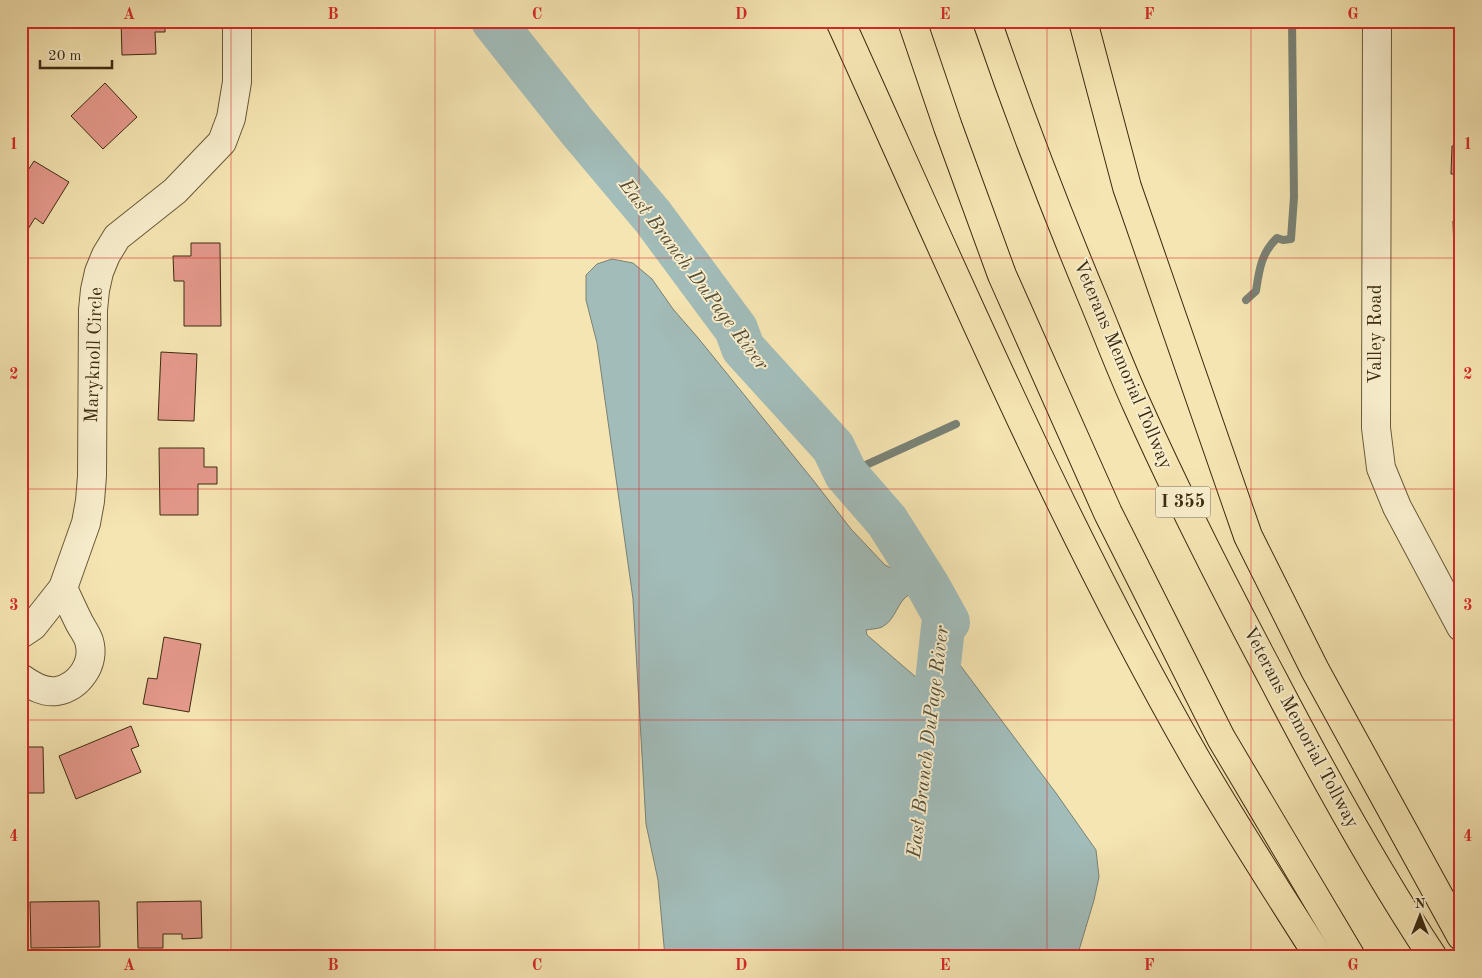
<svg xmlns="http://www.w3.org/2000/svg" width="1482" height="978" font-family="'Old Standard TT',serif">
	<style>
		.water { fill: #a2bcb9; stroke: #7a8276; fill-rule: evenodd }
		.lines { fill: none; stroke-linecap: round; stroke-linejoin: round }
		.stream { stroke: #7a8276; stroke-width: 8 }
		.river { stroke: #a2bcb9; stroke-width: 44 }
		.building { fill: #e69a8d; stroke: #3d2b11 }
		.street-casing { stroke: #6b5a39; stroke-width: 30 }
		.highway-casing { stroke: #3d2b11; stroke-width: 30 }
		.street { stroke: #f8eecd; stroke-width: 28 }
		.highway { stroke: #f5e5b2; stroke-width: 28 }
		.grid { fill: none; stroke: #d62828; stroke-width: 1; stroke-opacity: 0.55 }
		.labels { text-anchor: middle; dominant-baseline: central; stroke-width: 4; stroke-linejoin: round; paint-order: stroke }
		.shield { fill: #f8eecd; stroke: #756649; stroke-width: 1 }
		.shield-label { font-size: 18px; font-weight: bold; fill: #3d2b11 }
		.street-label { font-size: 19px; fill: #3d2b11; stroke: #f8eecd }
		.water-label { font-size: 20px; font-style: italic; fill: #564f3b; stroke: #f8eecd }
		.neatline { fill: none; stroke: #d62828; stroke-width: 2 }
		.grid-label { font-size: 16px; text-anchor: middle; font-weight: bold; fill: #d62828 }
	</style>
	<rect width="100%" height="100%" fill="#f5e5b2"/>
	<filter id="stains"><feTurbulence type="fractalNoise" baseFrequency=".004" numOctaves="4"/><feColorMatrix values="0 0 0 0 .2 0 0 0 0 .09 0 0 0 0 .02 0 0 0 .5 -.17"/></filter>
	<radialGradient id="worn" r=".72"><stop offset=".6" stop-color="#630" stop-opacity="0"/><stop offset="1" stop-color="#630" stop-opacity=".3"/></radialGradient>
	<path class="water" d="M612,259L633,263L652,279L673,309L699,339L813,480L851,529L885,565L928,586L947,591L948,622L943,627L954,657L1056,793L1096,850L1099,877L1094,900L1077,957H665L658,880L646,824L633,599L597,343L586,300V275L597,264ZM910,594C939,609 928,651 921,676L917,678L867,635L866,630C870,629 878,629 882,627C896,620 897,601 910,594Z"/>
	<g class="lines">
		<g class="stream">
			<path d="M1246,300L1256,291C1259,271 1261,253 1277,238L1283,240L1291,239L1294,197L1292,21"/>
			<path d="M846,474L956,424"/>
		</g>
		<path class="river" d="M493,21L579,129L653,217L736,329L743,348L833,447L846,474L887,521L928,586L948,622L943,627L937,682"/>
	</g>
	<g class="building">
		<path d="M121,21H165V32H155L156,54L122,55Z"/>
		<path d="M105,83L137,117L103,149L71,116Z"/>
		<path d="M1452,146H1461V174H1451Z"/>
		<path d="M34,161L69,182L43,224L35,218L23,237L21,236V181Z"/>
		<path d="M1453,221H1461V251H1454Z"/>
		<path d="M191,243H220L221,326H184V281H174L173,256H191Z"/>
		<path d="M161,352L197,354L194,421L158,420Z"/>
		<rect x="21" y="364" width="4" height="69"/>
		<path d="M159,448H204V467H217V484H198V515H160Z"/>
		<path d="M164,637L201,644L189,712L143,704L148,678L157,679Z"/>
		<path d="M131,726L139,746L131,749L141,772L76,799L59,756Z"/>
		<path d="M21,747H43L44,793H21Z"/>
		<path d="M99,901L100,947L31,948L30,902Z"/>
		<path d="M201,901L202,938L182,939V934H163V948H138L137,902Z"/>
	</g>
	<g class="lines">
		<defs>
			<g id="street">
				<path d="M1377,21L1376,428L1381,468L1397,507L1461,627"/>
				<path d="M21,634L33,626L63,588L86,523L90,501L92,476L93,310L95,290L99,272L106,255L117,237L175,191L222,142L231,118L237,82V21"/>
				<path d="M21,678C32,686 44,693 57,691C79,687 96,663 89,641C87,634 81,627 78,620C73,610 68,599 63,588"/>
			</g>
			<g id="highway">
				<path d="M840,21C953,270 1060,522 1196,759C1235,826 1277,891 1319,957"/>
				<path d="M912,21L948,127L1002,275L1108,513L1221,738L1351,957"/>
				<path d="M987,21C1020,117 1056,211 1095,304C1109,338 1122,372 1137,405C1179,499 1226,591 1274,681C1323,775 1374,868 1433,957"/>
				<path d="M1083,21L1127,187L1248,536L1315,670L1461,936"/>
			</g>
		</defs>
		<use href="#street" class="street-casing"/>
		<use href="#highway" class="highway-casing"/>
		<use href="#street" class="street"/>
		<use href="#highway" class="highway"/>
	</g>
	<path class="grid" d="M231,21V957M435,21V957M639,21V957M843,21V957M1047,21V957M1251,21V957M21,258H1461M21,489H1461M21,720H1461"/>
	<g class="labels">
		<rect class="shield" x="1155.5" y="486.5" width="55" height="31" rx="4"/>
		<g class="shield-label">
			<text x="1183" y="502">I 355</text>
		</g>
		<g class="street-label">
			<text transform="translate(1376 334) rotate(-90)">Valley Road</text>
			<text transform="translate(95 355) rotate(-88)">Maryknoll Circle</text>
			<text transform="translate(1122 365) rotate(67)">Veterans Memorial Tollway</text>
			<text transform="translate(1300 728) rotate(62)">Veterans Memorial Tollway</text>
		</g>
		<g class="water-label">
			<text transform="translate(693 275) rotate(53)">East Branch DuPage River</text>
			<text transform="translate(929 742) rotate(-83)">East Branch DuPage River</text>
		</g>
	</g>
	<rect width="1482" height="978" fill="none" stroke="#f5e5b2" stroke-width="55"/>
	<g transform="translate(1420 916)" stroke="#f8eecd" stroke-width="4" paint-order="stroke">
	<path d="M0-4L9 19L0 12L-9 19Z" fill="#3d2b11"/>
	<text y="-8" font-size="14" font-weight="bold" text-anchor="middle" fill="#3d2b11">N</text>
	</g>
	<path d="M40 60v8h72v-8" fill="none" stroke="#3d2b11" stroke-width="2.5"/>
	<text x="48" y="60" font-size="15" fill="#3d2b11" stroke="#f8eecd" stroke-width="4" paint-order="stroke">20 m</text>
	<rect x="28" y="28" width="1426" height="922" class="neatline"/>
	<g class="grid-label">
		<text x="129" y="19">A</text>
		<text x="333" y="19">B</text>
		<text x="537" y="19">C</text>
		<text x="741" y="19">D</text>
		<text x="945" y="19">E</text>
		<text x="1149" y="19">F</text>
		<text x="1353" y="19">G</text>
		<text x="14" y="149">1</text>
		<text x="1468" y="149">1</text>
		<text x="14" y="379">2</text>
		<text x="1468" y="379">2</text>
		<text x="14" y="610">3</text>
		<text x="1468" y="610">3</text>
		<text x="14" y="841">4</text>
		<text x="1468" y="841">4</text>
		<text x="129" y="970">A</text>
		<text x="333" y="970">B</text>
		<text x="537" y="970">C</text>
		<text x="741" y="970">D</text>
		<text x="945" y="970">E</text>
		<text x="1149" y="970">F</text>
		<text x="1353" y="970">G</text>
	</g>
	<rect width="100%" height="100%" filter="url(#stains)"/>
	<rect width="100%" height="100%" fill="url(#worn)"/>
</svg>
